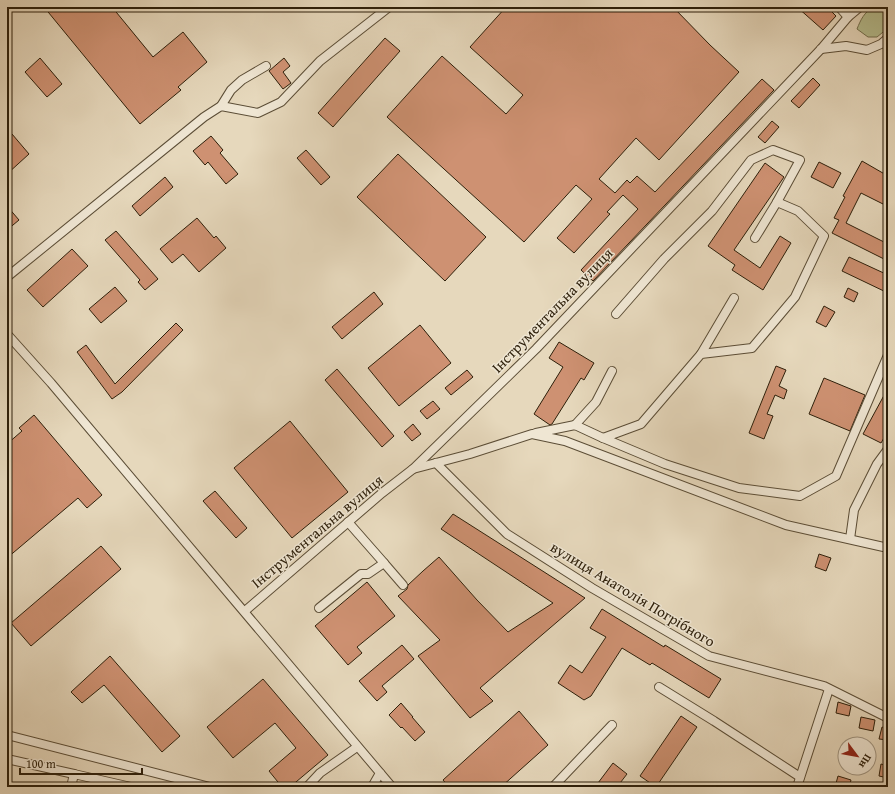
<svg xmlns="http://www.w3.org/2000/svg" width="895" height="794" font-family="'Gentium Book Plus',serif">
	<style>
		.green { fill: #b6be8f; stroke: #726e4c }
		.building { fill: #ce9172; stroke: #2d1f0a }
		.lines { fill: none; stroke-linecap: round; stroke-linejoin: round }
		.minor-casing { stroke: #5b4d36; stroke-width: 10 }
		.minor { stroke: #efe6d3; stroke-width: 8 }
		.labels { text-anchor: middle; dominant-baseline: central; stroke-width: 3; stroke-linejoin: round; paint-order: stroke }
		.street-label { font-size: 15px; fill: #2d1f0a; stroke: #efe6d3 }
	</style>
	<rect width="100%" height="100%" fill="#e6d8bc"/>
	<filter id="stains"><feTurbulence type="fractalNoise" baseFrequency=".005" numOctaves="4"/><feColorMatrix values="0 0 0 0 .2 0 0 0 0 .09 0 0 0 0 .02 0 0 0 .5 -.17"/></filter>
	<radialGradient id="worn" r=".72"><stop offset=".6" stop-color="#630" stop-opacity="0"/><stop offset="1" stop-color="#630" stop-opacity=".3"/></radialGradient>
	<path class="green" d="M873,7H888V28L877,37H868L857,29C861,19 864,13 873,7Z"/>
	<g class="building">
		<path d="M44,7H112L153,57L183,32L207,62L178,87L181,90L140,124Z"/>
		<path d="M506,7H673L710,45L739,72L659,160L636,138L599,179L615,193L627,180L630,183L637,176L655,192L762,79L774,90L593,281L581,270L638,209L623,195L607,212L610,214L574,253L557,238L592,199L576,185L524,242L387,117L442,56L506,114L523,95L470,47Z"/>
		<path d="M797,7H827L836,16L823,30Z"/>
		<path d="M385,38L400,51L333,127L318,113Z"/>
		<path d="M40,58L62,84L47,97L25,72Z"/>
		<path d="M284,58L290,66L283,72L291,83L283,89L269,71Z"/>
		<path d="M813,78L820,85L799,108L791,101Z"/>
		<path d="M772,121L779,127L765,143L758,137Z"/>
		<path d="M12,134L29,154L7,174V138Z"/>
		<path d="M211,136L223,150L220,153L238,174L226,184L208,162L205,165L193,151Z"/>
		<path d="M306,150L330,177L321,185L297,158Z"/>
		<path d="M398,154L486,237L445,281L357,197Z"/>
		<path d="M862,161L888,176V204L884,202L883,204L861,193L846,223L888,244V261L832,233L839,220L834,218L845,197L843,196Z"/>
		<path d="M819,162L841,173L833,188L811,177Z"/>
		<path d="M765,163L784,177L734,250L760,268L780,236L791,243L763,290L732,270L735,265L708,246Z"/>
		<path d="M165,177L173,187L140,216L132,206Z"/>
		<path d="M7,206L19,220L7,230Z"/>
		<path d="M197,218L214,238L216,236L226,248L199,272L183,254L172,263L160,249Z"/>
		<path d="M116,231L158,279L145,290L138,282L140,280L105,240Z"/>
		<path d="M72,249L88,266L43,307L27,290Z"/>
		<path d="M849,257L888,275V293L842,271Z"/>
		<path d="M115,287L127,301L101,323L89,309Z"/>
		<path d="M848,288L858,293L854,302L844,297Z"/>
		<path d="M374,292L383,304L342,339L332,327Z"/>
		<path d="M824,306L835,312L826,327L816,322Z"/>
		<path d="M176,323L183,330L122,392L112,399L77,352L86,345L115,384Z"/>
		<path d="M420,325L451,363L399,406L368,368Z"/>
		<path d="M559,342L594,363L584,380L581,378L552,424L550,425L534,414L563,367L549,358Z"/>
		<path d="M776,366L786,370L779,386L787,390L784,399L775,395L767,414L773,416L764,439L749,433Z"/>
		<path d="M337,369L394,436L382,447L325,380Z"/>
		<path d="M467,370L473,377L451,395L445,388Z"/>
		<path d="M824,378L865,395L850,431L809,414Z"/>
		<path d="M888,388V431L881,443L863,434Z"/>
		<path d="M433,401L440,409L427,419L420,411Z"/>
		<path d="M34,415L102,495L87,508L78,498L7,558V444L22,431L19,428Z"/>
		<path d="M290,421L348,492L292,538L234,468Z"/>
		<path d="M413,424L421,434L412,441L404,432Z"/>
		<path d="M215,491L247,528L236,538L203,501Z"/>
		<path d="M453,514L585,598L480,688L493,701L470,718L418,656L440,640L398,596L407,589L408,585L423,571L439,557L477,600L508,632L553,603L441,529Z"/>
		<path d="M101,546L121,569L31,646L11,623Z"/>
		<path d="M819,554L831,558L826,571L815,567Z"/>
		<path d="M367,582L395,616L357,647L362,653L348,665L315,626Z"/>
		<path d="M602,609L664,647L665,645L721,679L709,698L652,663L650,665L622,648L591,696L584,700L558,683L570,665L582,673L606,637L590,628Z"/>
		<path d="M402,645L414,659L382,686L387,692L377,701L359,681Z"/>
		<path d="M110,656L180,736L162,752L104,685L82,703L71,692Z"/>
		<path d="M263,679L328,755L290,787H282L269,771L296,748L275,723L233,758L207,727Z"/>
		<path d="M838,702L851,706L849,716L836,713Z"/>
		<path d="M401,703L413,717H412L425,732L415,741L402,727L401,728L389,715Z"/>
		<path d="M519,711L548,745L501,787H449L443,780Z"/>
		<path d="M681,716L697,727L656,787L640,776Z"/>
		<path d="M861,717L875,720L873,731L859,728Z"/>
		<path d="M882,727L888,729V740L879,739Z"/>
		<path d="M613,763L627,774L617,787H595Z"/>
		<path d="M881,764L888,766V778L879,776Z"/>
		<path d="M838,776L851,780L849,787H835Z"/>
	</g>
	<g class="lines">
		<defs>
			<g id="minor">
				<path d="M840,8L848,17"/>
				<path d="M821,49L846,46L867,50L881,44L888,38"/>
				<path d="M221,106L231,90L242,80L266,66"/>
				<path d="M755,238L777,202L798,211L824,236L795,297L752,348L701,354L641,424L603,438L665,464L739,488L800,496L836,476L888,355"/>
				<path d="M7,277L204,117L221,106L258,113L281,102L320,61L389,7"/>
				<path d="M616,314L664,259L712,211L751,160L773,150L800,160L777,202"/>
				<path d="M7,334L51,383L392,787"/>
				<path d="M701,354L734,298"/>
				<path d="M575,425L596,402L612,371"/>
				<path d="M536,433L575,425L603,438"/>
				<path d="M436,463L507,534L592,588L709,656L824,686L888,718"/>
				<path d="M413,469L470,454L532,434L565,441L786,525L888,548"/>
				<path d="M850,539L854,510L877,464L888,449"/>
				<path d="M384,563L403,585"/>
				<path d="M319,608L361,574H368L384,563L348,522"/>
				<path d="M245,611L382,493L413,469L536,349L821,49L848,17L860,7"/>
				<path d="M659,687L714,721L800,777"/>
				<path d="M7,735L210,787"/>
				<path d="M7,759L74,774"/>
				<path d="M71,787L74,774L131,787"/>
				<path d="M307,787L320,773L357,747"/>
				<path d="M372,787L380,773"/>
				<path d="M553,787L612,725"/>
				<path d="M797,787L829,689"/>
			</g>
		</defs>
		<use href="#minor" class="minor-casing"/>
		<use href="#minor" class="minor"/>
	</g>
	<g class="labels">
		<g class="street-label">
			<text transform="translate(552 310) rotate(-46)">Інструментальна вулиця</text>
			<text transform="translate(317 531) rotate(-40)">Інструментальна вулиця</text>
			<text transform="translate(633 594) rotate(31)">вулиця Анатолія Погрібного</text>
		</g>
	</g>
	<rect width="895" height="794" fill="none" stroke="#e6d8bc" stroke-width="24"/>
	<rect x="8" y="8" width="879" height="778" fill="none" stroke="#2d1f0a" stroke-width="2"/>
	<rect x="12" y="12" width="871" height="770" fill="none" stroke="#2d1f0a"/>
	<g transform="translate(857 756) rotate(122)"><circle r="19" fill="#efe6d3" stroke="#a19683"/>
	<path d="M0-3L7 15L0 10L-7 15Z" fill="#8f2418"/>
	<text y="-6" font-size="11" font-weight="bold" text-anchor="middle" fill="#2d1f0a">Пн</text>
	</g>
	<path d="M20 768v6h122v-6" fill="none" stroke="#2d1f0a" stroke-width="2"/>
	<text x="26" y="768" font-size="12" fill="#2d1f0a" stroke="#efe6d3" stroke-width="3" paint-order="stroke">100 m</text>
	<rect width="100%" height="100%" filter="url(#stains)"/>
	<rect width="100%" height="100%" fill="url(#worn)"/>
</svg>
